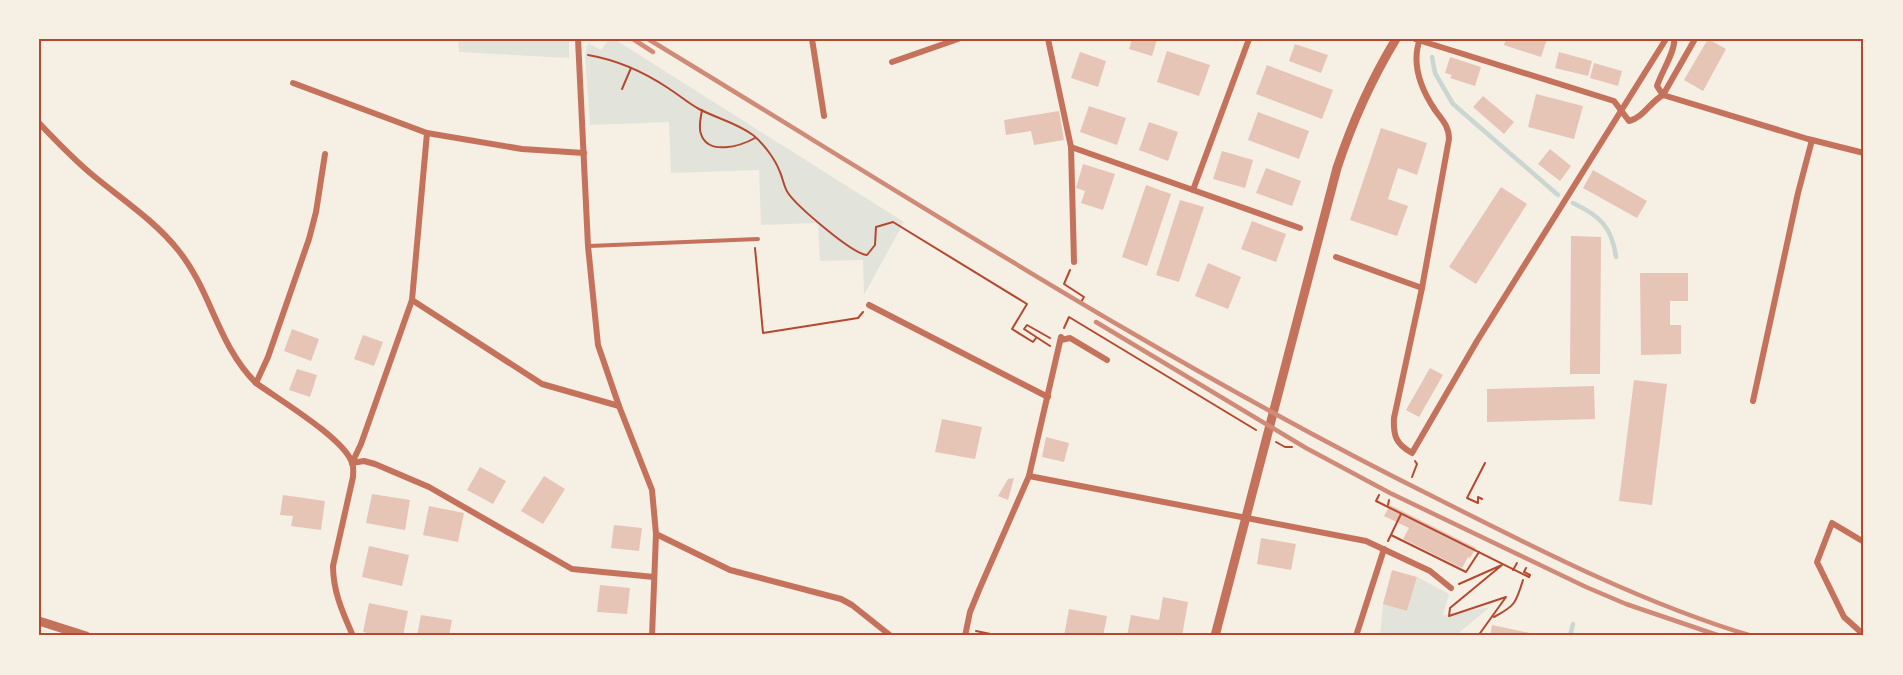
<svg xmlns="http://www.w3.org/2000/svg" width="1903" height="675" font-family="'Asap Condensed',sans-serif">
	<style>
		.green { fill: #e2e4dc }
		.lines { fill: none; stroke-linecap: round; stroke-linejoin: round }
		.stream { stroke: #c9d6d2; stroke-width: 4.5 }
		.building { fill: #e6c5b7 }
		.path { stroke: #b5482f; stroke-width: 2 }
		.service { stroke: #c5725c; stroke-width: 4 }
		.minor { stroke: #c5725c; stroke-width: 6 }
		.tertiary { stroke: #c5725c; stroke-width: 9 }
		.rail { stroke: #cf8b77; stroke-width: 4.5 }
		.neatline { fill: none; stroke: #b5482f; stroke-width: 2 }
	</style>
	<rect width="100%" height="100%" fill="#f6efe4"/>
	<g class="green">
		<path d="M458,39H569V58L459,52Z"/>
		<path d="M609,39H614L904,222L864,295L863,260L820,261L818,223L761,225L759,170L671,173L669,122L590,125L585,55L588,43L601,50Z"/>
		<path d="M1417,577L1449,594L1443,615L1490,607L1455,636H1380L1383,604L1407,611Z"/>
	</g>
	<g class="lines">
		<g class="stream">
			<path d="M1432,57L1435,73L1453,104L1558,195"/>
			<path d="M1573,203C1600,216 1612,227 1616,257"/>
			<path d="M1570,636L1573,624"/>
		</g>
	</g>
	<g class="building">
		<path d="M1132,39H1157L1152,56L1129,49Z"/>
		<path d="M1506,39H1547L1541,57L1504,45Z"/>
		<path d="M1708,39L1726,49L1703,91L1684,80Z"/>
		<path d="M1295,44L1328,55L1321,73L1289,61Z"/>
		<path d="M1167,51L1210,65L1199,96L1157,82Z"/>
		<path d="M1080,52L1106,61L1098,87L1071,78Z"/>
		<path d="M1559,52L1592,61L1588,76L1555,68Z"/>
		<path d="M1450,57L1481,67L1475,86L1450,78L1452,75L1445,73Z"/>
		<path d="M1594,63L1622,71L1618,86L1590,78Z"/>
		<path d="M1267,65L1333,90L1322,119L1256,94Z"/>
		<path d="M1536,94L1583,106L1574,139L1528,127Z"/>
		<path d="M1483,96L1514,122L1504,134L1473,107Z"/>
		<path d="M1089,106L1126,118L1117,145L1080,132Z"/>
		<path d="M1059,111L1064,140L1034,145L1031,131L1006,135L1004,120Z"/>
		<path d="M1258,112L1309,131L1299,159L1248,140Z"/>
		<path d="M1149,122L1178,132L1168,161L1139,150Z"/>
		<path d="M1381,128L1427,143L1417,175L1398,168L1388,199L1408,206L1397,236L1350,220Z"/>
		<path d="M1550,149L1571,166L1560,181L1538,164Z"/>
		<path d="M1222,151L1253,160L1245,188L1213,179Z"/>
		<path d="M1083,164L1115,174L1103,210L1081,203L1085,191L1076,188Z"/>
		<path d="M1266,168L1301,181L1292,206L1256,193Z"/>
		<path d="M1593,170L1647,201L1637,218L1583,188Z"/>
		<path d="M1146,185L1171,194L1147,266L1122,257Z"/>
		<path d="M1501,187L1527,204L1476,284L1449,267Z"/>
		<path d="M1180,200L1204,207L1179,282L1156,275Z"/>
		<path d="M1252,221L1286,234L1276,262L1241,249Z"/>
		<path d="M1571,236L1601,237L1600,374H1570Z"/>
		<path d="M1208,263L1241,277L1228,309L1195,296Z"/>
		<path d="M1640,273H1688V301H1670V325H1681V354L1641,355Z"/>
		<path d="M292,329L319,339L311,361L284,351Z"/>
		<path d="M363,335L383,342L374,366L354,359Z"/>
		<path d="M1430,368L1443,375L1419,417L1406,410Z"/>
		<path d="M297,369L317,375L310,397L289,390Z"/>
		<path d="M1634,380L1667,384L1652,505L1619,501Z"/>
		<path d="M1594,386L1595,419L1487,422V389Z"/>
		<path d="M942,419L982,427L975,459L935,452Z"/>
		<path d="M1046,437L1069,443L1064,462L1042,457Z"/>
		<path d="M480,467L506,481L493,504L467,490Z"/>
		<path d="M544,476L565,489L543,524L521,511Z"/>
		<path d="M1014,478L1008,500L998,496L1008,479Z"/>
		<path d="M372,494L410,500L405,530L366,523Z"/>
		<path d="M283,495L325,501L321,530L291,526L293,516L280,515Z"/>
		<path d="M1390,505L1476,548L1470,558L1468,557L1462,568L1403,539L1409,528L1384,516Z"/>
		<path d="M429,506L464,513L458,542L423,535Z"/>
		<path d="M614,525L642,528L639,551L611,548Z"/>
		<path d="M1261,538L1296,544L1291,570L1257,564Z"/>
		<path d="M369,546L409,555L402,586L362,577Z"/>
		<path d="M1392,570L1417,577L1407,611L1383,604Z"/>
		<path d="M600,585L630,588L627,614L597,612Z"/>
		<path d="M1163,597L1188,602L1182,636H1127L1131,615L1159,620Z"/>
		<path d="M369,603L408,611L403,636H383L363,632Z"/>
		<path d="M1069,609L1107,616L1103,636H1064Z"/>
		<path d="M421,615L452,620L449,636H417Z"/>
		<path d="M1492,625L1539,635L1538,636H1490Z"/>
	</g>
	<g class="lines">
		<g class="path">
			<path d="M588,55C617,60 644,72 668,88C679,95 688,103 699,109C716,118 737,123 753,135C764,144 775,159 780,172C783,179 784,187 788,193C797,206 852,254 867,255L875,245L876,227L893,222L1027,304L1012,329L1033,342L1036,338"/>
			<path d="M622,89L631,68"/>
			<path d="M702,110C701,117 698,127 701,134C708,156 741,146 755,138"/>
			<path d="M755,248L763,333L858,318L863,312"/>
			<path d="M1070,270L1064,284L1084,297L1081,302"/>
			<path d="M1064,328L1069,317L1256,430"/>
			<path d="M1050,346L1024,329L1027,325L1050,338"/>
			<path d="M1276,442L1285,447H1292"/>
			<path d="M1412,477L1417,464L1415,461"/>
			<path d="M1379,495L1376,501L1529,577"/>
			<path d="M1482,499L1478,497V503L1467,498L1485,463"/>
			<path d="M1388,505L1389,500"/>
			<path d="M1391,535L1466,572L1479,552"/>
			<path d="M1388,541L1401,514"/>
			<path d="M1526,568L1524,572L1530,575L1529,577"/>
			<path d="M1513,570L1517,563"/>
			<path d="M1459,584L1502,565L1450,608L1449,616L1506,597L1478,636"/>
			<path d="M1494,617C1515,606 1516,603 1523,580"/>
			<path d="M976,631L1000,636"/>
		</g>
		<path class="service" d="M589,246L758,239"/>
		<g class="minor">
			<path d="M578,39L588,246L598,345L619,406L652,490L656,534L652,636"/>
			<path d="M812,39L824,116"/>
			<path d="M1048,39L1071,147L1074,262"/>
			<path d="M1415,39L1614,101L1629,121C1644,117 1650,102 1663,95L1695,39"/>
			<path d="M1420,39C1411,63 1421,89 1435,110C1442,120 1449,126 1449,139L1422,288L1394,418C1393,436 1396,444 1412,453L1477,341L1666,39"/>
			<path d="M892,62L958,39"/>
			<path d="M293,83L427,133L522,149L584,153"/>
			<path d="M1663,95L1808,139L1864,153"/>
			<path d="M1663,95L1657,86C1661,73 1676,50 1674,39"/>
			<path d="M39,123C57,142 75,161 95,177C123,200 155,221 178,250C211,290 218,346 256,383C278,399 345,439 352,463C354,467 353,473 353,477L333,566C333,592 343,613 353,636"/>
			<path d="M1071,147L1193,190L1249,39"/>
			<path d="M1193,190L1300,228"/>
			<path d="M1336,257L1422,288"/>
			<path d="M412,300L542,384L619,406"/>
			<path d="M869,305L1048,397"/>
			<path d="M1061,340L1070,338L1107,360"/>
			<path d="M256,383L268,357L309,239L316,212L325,154"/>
			<path d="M1753,401L1798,193L1812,140"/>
			<path d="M352,463L361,444L412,300L427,133"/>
			<path d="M352,463L364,461L375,464L429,487L572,569L654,577"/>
			<path d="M1029,476L1366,541L1430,571L1451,588"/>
			<path d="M656,534L730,570L841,599L852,605L891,636"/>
			<path d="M1864,542L1832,523L1817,562L1844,617L1864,635"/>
			<path d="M965,636L970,612L979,590L1029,476L1061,337"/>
			<path d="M1356,636L1384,549"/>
		</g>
		<g class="tertiary">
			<path d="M39,621L86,636"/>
			<path d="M1215,636L1337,168C1352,123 1371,80 1396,39"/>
		</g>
		<g class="rail">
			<path d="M633,39L653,52"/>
			<path d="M648,39C907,196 1162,362 1434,497C1535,548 1644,604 1752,636"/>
			<path d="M1096,322L1306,448L1390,493L1586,587L1626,604L1720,636"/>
		</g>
	</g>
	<rect width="1903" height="675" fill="none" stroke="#f6efe4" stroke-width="81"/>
	<rect x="40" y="40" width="1822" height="594" class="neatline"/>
</svg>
